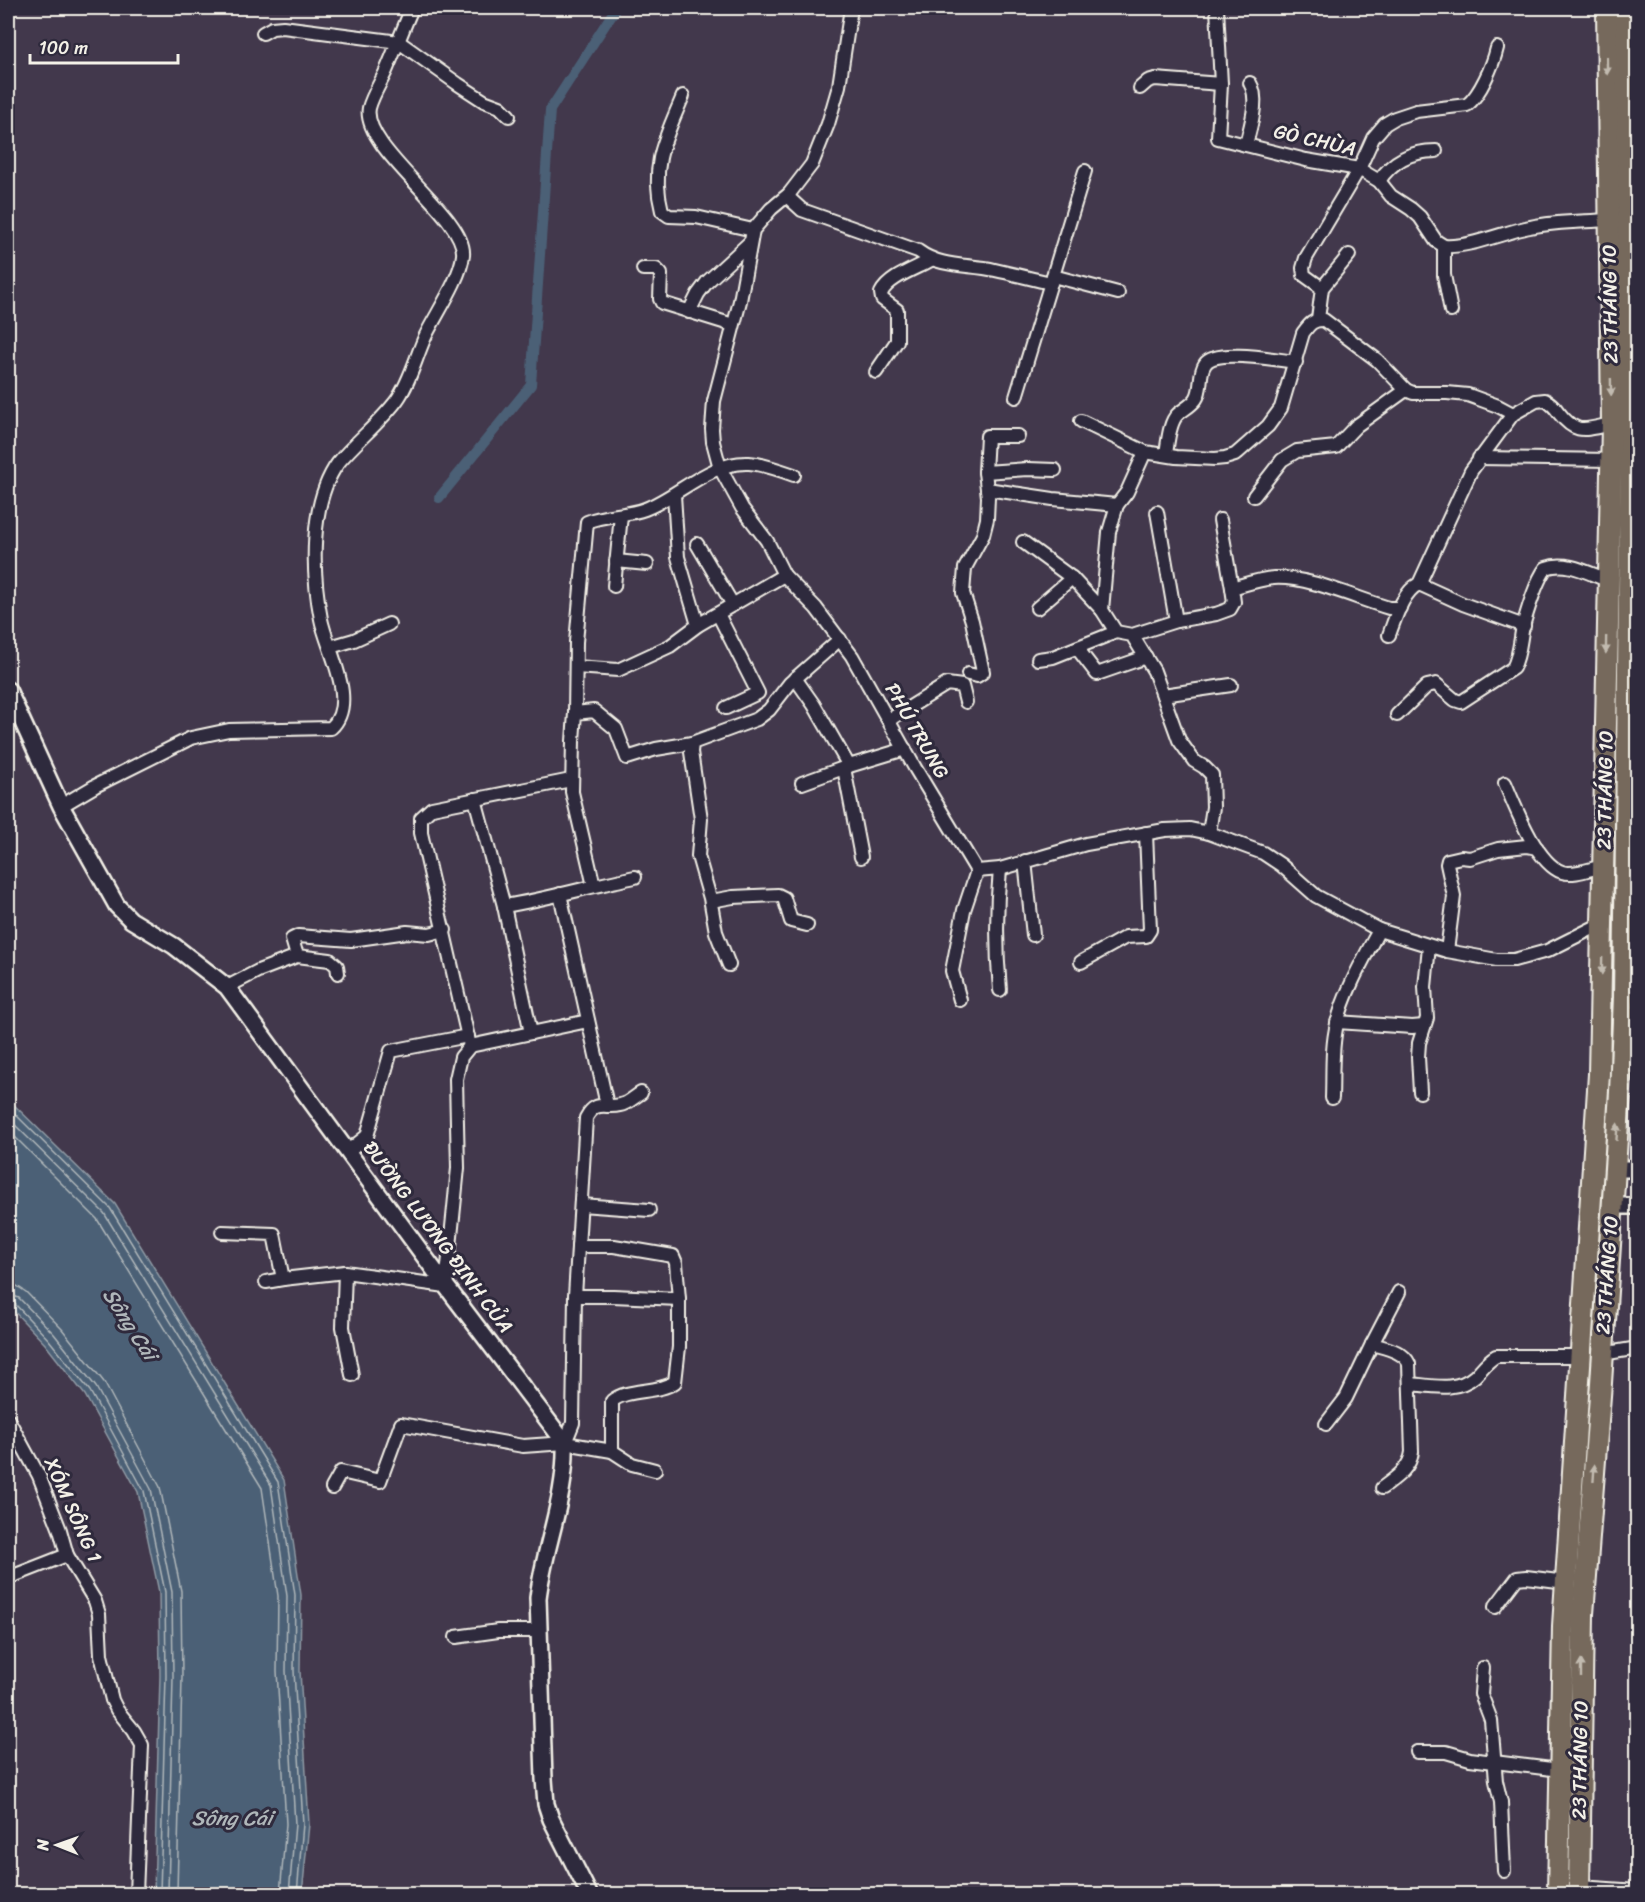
<svg xmlns="http://www.w3.org/2000/svg" width="1645" height="1902" font-family="Sriracha,sans-serif">
	<style>
		.water { fill: #4b6076; stroke: #8f9aa4; stroke-width: 1.5 }
		.lines { fill: none; stroke-linecap: round; stroke-linejoin: round }
		.shore { stroke: #b0b7ba; stroke-width: 1.5 }
		.canal { stroke: #4b6076; stroke-width: 10 }
		.minor-casing { stroke: #f4f1e8; stroke-width: 16 }
		.tertiary-casing { stroke: #f4f1e8; stroke-width: 20 }
		.primary-casing { stroke: #f4f1e8; stroke-width: 24 }
		.minor { stroke: #2f2a3d; stroke-width: 12 }
		.tertiary { stroke: #2f2a3d; stroke-width: 15 }
		.primary { stroke: #76695c; stroke-width: 20 }
		.oneway { fill: #c2bbb0 }
		.labels { text-anchor: middle; dominant-baseline: central; stroke-width: 6; stroke-linejoin: round; paint-order: stroke }
		.street-label { font-size: 20px; fill: #f4f1e8; stroke: #2f2a3d }
		.water-label { font-size: 21px; font-style: italic; fill: #b0b7ba; stroke: #2f2a3d }
	</style>
	<rect width="100%" height="100%" fill="#42384c"/>
	<filter id="ink" filterUnits="userSpaceOnUse"><feTurbulence type="fractalNoise" baseFrequency=".0167" numOctaves="2"/><feDisplacementMap in="SourceGraphic" scale="12" xChannelSelector="R" yChannelSelector="G"/><feConvolveMatrix kernelMatrix="1 2 1 2 8 2 1 2 1" color-interpolation-filters="sRGB"/></filter>
	<g filter="url(#ink)">
		<path class="water" d="M8,1099L115,1204L284,1480L301,1595L300,1671L309,1824L302,1894H154L160,1676L159,1592L138,1492L85,1395L45,1344L8,1305Z"/>
		<g class="lines">
			<g class="shore">
				<path d="M8,1107L110,1208L278,1482L295,1595L294,1671L303,1824L297,1894"/>
				<path d="M8,1118L104,1213L271,1485L287,1596L286,1671L295,1824L289,1894"/>
				<path d="M8,1130L97,1219L262,1488L278,1596L277,1671L286,1824L280,1894"/>
				<path d="M8,1285L17,1286L26,1292L62,1329L104,1382L160,1487L181,1591L182,1677L177,1894"/>
				<path d="M8,1294L19,1298L54,1334L96,1387L151,1489L172,1592L173,1677L168,1894"/>
				<path d="M8,1302L14,1303L49,1340L90,1391L144,1491L165,1592L166,1676L160,1894"/>
			</g>
			<path class="canal" d="M439,498L531,385L550,110L616,8"/>
			<defs>
				<g id="minor">
					<path d="M851,8L839,86L828,124L812,164L789,194L771,209L753,230L740,301L714,401L712,429L713,442L720,468L742,508L767,541L784,575L816,608L852,656L915,768L977,871L1000,869L1086,844L1165,830L1190,829L1209,833L1263,853L1281,865L1316,896L1379,930L1447,951L1497,960H1514L1547,951L1603,923"/>
					<path d="M1217,8L1221,84L1218,138L1306,160L1359,169L1379,181L1391,196L1411,209L1420,217L1436,241L1444,246C1469,248 1504,232 1530,227C1557,221 1582,222 1609,220"/>
					<path d="M263,33L272,28L283,27L399,42L458,84L484,101L500,107L509,116"/>
					<path d="M1140,88L1148,81L1155,79L1221,84"/>
					<path d="M683,96C665,139 650,165 662,211L669,216L696,217L753,230"/>
					<path d="M1246,145C1250,127 1260,99 1250,83"/>
					<path d="M1379,181C1392,161 1412,151 1436,151"/>
					<path d="M789,194L790,199L802,210L918,251C941,268 968,264 995,270C1014,274 1032,279 1051,283"/>
					<path d="M1444,246V275L1451,311"/>
					<path d="M643,269H656L661,274L660,299L662,303L733,325"/>
					<path d="M1053,276L1118,293"/>
					<path d="M1322,288L1304,275L1303,268L1306,258L1359,169L1373,138L1385,124L1395,118L1416,111L1467,105C1480,95 1493,65 1497,48"/>
					<path d="M689,312L698,294L707,282L749,243"/>
					<path d="M1318,319L1322,288L1349,255"/>
					<path d="M876,372L897,341V310L882,299L881,293C889,277 915,269 931,260"/>
					<path d="M1016,397L1085,171"/>
					<path d="M1081,421L1145,452L1127,492L1117,505L1109,532L1102,610L1116,632L1132,635L1154,671L1179,740L1194,761L1204,767L1212,775L1213,807L1209,833"/>
					<path d="M1145,452L1176,457L1215,459L1225,458L1235,455L1268,426L1281,408L1303,333C1309,325 1313,319 1324,320L1377,360L1406,390L1413,393H1447L1468,395L1498,406L1513,414L1536,401L1545,400C1551,403 1555,407 1559,413C1577,436 1585,429 1612,424"/>
					<path d="M1166,454C1168,442 1169,422 1178,414C1184,409 1191,406 1196,399C1203,389 1198,374 1205,364C1215,348 1278,360 1296,362"/>
					<path d="M1479,458L1610,460"/>
					<path d="M985,472L1028,469L1055,470"/>
					<path d="M987,489L1053,499L1117,505"/>
					<path d="M674,495L678,557L698,625"/>
					<path d="M1254,496L1282,460L1297,451L1336,447L1356,426L1406,390"/>
					<path d="M1220,520L1232,588"/>
					<path d="M1023,542L1072,578L1102,610"/>
					<path d="M697,544L733,605"/>
					<path d="M616,561L647,564"/>
					<path d="M1419,584L1471,471L1513,414"/>
					<path d="M614,586L621,515"/>
					<path d="M1037,608L1072,578"/>
					<path d="M718,614L758,693L726,708"/>
					<path d="M1176,621L1216,614L1230,609L1234,602L1232,588C1246,584 1260,579 1274,578C1308,576 1355,598 1389,608H1400"/>
					<path d="M1132,635L1176,621L1157,512"/>
					<path d="M1389,635C1395,619 1403,591 1419,584L1463,604L1524,626"/>
					<path d="M330,647L354,640L389,624"/>
					<path d="M1077,648L1097,674L1146,657"/>
					<path d="M1038,659L1053,657L1116,632"/>
					<path d="M576,667L618,670L670,646L698,625L784,575"/>
					<path d="M968,674L977,676L983,672L972,621L963,593L965,568L983,535L987,519L988,497L985,472L987,436H1018"/>
					<path d="M795,678L814,705L849,766"/>
					<path d="M1163,695L1231,685"/>
					<path d="M575,713L576,642L587,522C605,514 627,516 645,509C679,496 710,461 749,463C763,464 780,470 794,475"/>
					<path d="M1397,715L1427,686L1436,684L1455,700L1461,702L1513,668C1520,655 1520,640 1523,626C1528,609 1536,581 1546,568C1567,560 1588,573 1607,580"/>
					<path d="M889,720L947,684L962,686L966,702"/>
					<path d="M844,768L861,857"/>
					<path d="M802,783L849,766L905,749"/>
					<path d="M1505,783C1515,806 1536,863 1562,872C1574,876 1592,868 1604,866"/>
					<path d="M475,799L504,906L531,1033"/>
					<path d="M61,806L95,786L191,738L229,730L331,728C359,702 327,650 321,619C312,573 309,503 338,463C356,441 380,423 397,400C410,382 416,357 425,337C435,316 461,278 463,255C467,216 361,149 369,108C372,96 381,82 386,71C395,50 403,29 412,8"/>
					<path d="M1025,861L1033,935"/>
					<path d="M1000,869C996,910 996,949 1000,990"/>
					<path d="M594,886L572,792L573,741L575,713L594,711L616,729L627,758L656,749L692,743"/>
					<path d="M560,894L607,1105"/>
					<path d="M711,901L733,897L778,895L784,898L791,921L807,925"/>
					<path d="M504,906C548,899 591,886 635,877"/>
					<path d="M1447,951L1454,896L1447,864L1448,860L1461,857L1470,858L1498,849L1527,846L1537,848"/>
					<path d="M297,956L292,939L298,936L351,940L407,932L429,934L445,930"/>
					<path d="M1081,962L1126,937L1146,936L1150,930L1146,833"/>
					<path d="M729,965L716,932L710,898L698,856L701,819L691,752L692,743L757,719L769,710L790,683L840,639"/>
					<path d="M227,987L258,971L297,956L330,960L337,966L338,973"/>
					<path d="M960,1000L952,971L964,910L977,871"/>
					<path d="M1337,1022L1412,1027L1424,1026"/>
					<path d="M470,1046L421,833V818L432,808L571,780"/>
					<path d="M1420,1092L1418,1057L1419,1043L1427,1018L1425,987L1429,946"/>
					<path d="M1332,1098C1333,1074 1331,1048 1337,1024C1344,993 1364,958 1379,930"/>
					<path d="M348,1151L367,1136L391,1051L468,1036"/>
					<path d="M581,1205L649,1210"/>
					<path d="M222,1232L274,1234L283,1279L345,1272L446,1286L458,1168L456,1079L461,1057L470,1046L588,1021"/>
					<path d="M345,1272L343,1327L352,1375"/>
					<path d="M266,1282L283,1279"/>
					<path d="M575,1296H613L679,1299L676,1263L673,1256L614,1246H578"/>
					<path d="M1602,1354L1638,1348"/>
					<path d="M1411,1384C1433,1386 1457,1392 1475,1376C1482,1369 1487,1361 1496,1356H1581"/>
					<path d="M8,1419L39,1476L60,1530L67,1555L95,1601L99,1614L101,1655L112,1700L117,1710L134,1731L142,1745L136,1894"/>
					<path d="M1326,1424L1346,1398L1372,1344"/>
					<path d="M565,1443L573,1423L575,1296L586,1118C596,1099 605,1109 620,1105C628,1104 634,1097 641,1093"/>
					<path d="M612,1451V1401C628,1388 657,1394 675,1382L679,1347V1299"/>
					<path d="M332,1488L341,1472L380,1481L401,1424L523,1446L565,1443L612,1451L632,1464L655,1470"/>
					<path d="M1382,1488C1395,1478 1410,1469 1412,1452L1409,1364C1404,1351 1385,1348 1372,1344L1399,1292"/>
					<path d="M8,1578L67,1555"/>
					<path d="M1495,1607L1517,1578L1526,1577L1566,1582"/>
					<path d="M456,1637L498,1631H537"/>
					<path d="M1483,1668L1481,1694L1491,1720L1496,1781L1501,1802L1504,1871"/>
					<path d="M1417,1752H1446L1470,1759L1560,1770"/>
					<path d="M1579,1887L1638,1891"/>
				</g>
				<g id="tertiary">
					<path d="M8,690L61,806L117,906L131,920L174,946L227,987L446,1286L565,1443C567,1496 544,1547 538,1598L544,1779L546,1804L551,1819L589,1894"/>
					<path d="M1614,1169H1638"/>
					<path d="M1612,1206H1638"/>
				</g>
				<g id="primary">
					<path d="M1558,1894L1563,1626L1599,1074L1612,424L1607,8"/>
					<path d="M1579,1894L1583,1614L1601,1383L1620,1092L1624,997L1631,426L1626,8"/>
				</g>
			</defs>
			<use href="#minor" class="minor-casing"/>
			<use href="#tertiary" class="tertiary-casing"/>
			<use href="#primary" class="primary-casing"/>
			<use href="#minor" class="minor"/>
			<use href="#tertiary" class="tertiary"/>
			<use href="#primary" class="primary"/>
		</g>
		<defs><path id="oneway-solid" d="M-6-.8H1V-3.2L6.5 0L1 3.2V.8H-6Z" transform="scale(1.5)"/></defs>
		<g class="oneway">
			<use href="#oneway-solid" transform="translate(1607 66) rotate(89)"/>
			<use href="#oneway-solid" transform="translate(1611 387) rotate(89)"/>
			<use href="#oneway-solid" transform="translate(1606 645) rotate(91)"/>
			<use href="#oneway-solid" transform="translate(1602 966) rotate(91)"/>
			<use href="#oneway-solid" transform="translate(1617 1132) rotate(-86)"/>
			<use href="#oneway-solid" transform="translate(1594 1473) rotate(-86)"/>
			<use href="#oneway-solid" transform="translate(1581 1668) rotate(-90)"/>
		</g>
	</g>
	<g class="labels">
		<g class="street-label">
			<text transform="translate(1315 140) rotate(13)">GÒ CHÙA</text>
			<text transform="translate(1610 304) rotate(-91)">23 THÁNG 10</text>
			<text transform="translate(917 731) rotate(60)">PHÚ TRUNG</text>
			<text transform="translate(1605 790) rotate(-89)">23 THÁNG 10</text>
			<text transform="translate(438 1237) rotate(53)">ĐƯỜNG LƯƠNG ĐỊNH CỦA</text>
			<text transform="translate(1607 1275) rotate(-86)">23 THÁNG 10</text>
			<text transform="translate(73 1510) rotate(66)">XÓM SÔNG 1</text>
			<text transform="translate(1580 1760) rotate(-89)">23 THÁNG 10</text>
		</g>
		<g class="water-label">
			<text transform="translate(130 1324) rotate(57)">Sông Cái</text>
			<text x="232" y="1818">Sông Cái</text>
		</g>
	</g>
	<rect width="1645" height="1902" fill="none" stroke="#2f2a3d" stroke-width="30"/>
	<rect x="15" y="15" width="1615" height="1872" fill="none" stroke="#f4f1e8" stroke-width="2" filter="url(#ink)"/>
	<g transform="translate(57 1845) rotate(271)" stroke="#2f2a3d" stroke-width="4.5" paint-order="stroke">
	<path d="M0-4.5L10 22L0 15L-10 22Z" fill="#f4f1e8"/>
	<text y="-9" font-size="16" font-weight="bold" text-anchor="middle" fill="#f4f1e8">N</text>
	</g>
	<path d="M30 54v9h148v-9" fill="none" stroke="#f4f1e8" stroke-width="3"/>
	<text x="39" y="54" font-size="18" fill="#f4f1e8" stroke="#2f2a3d" stroke-width="4.5" paint-order="stroke">100 m</text>
</svg>
